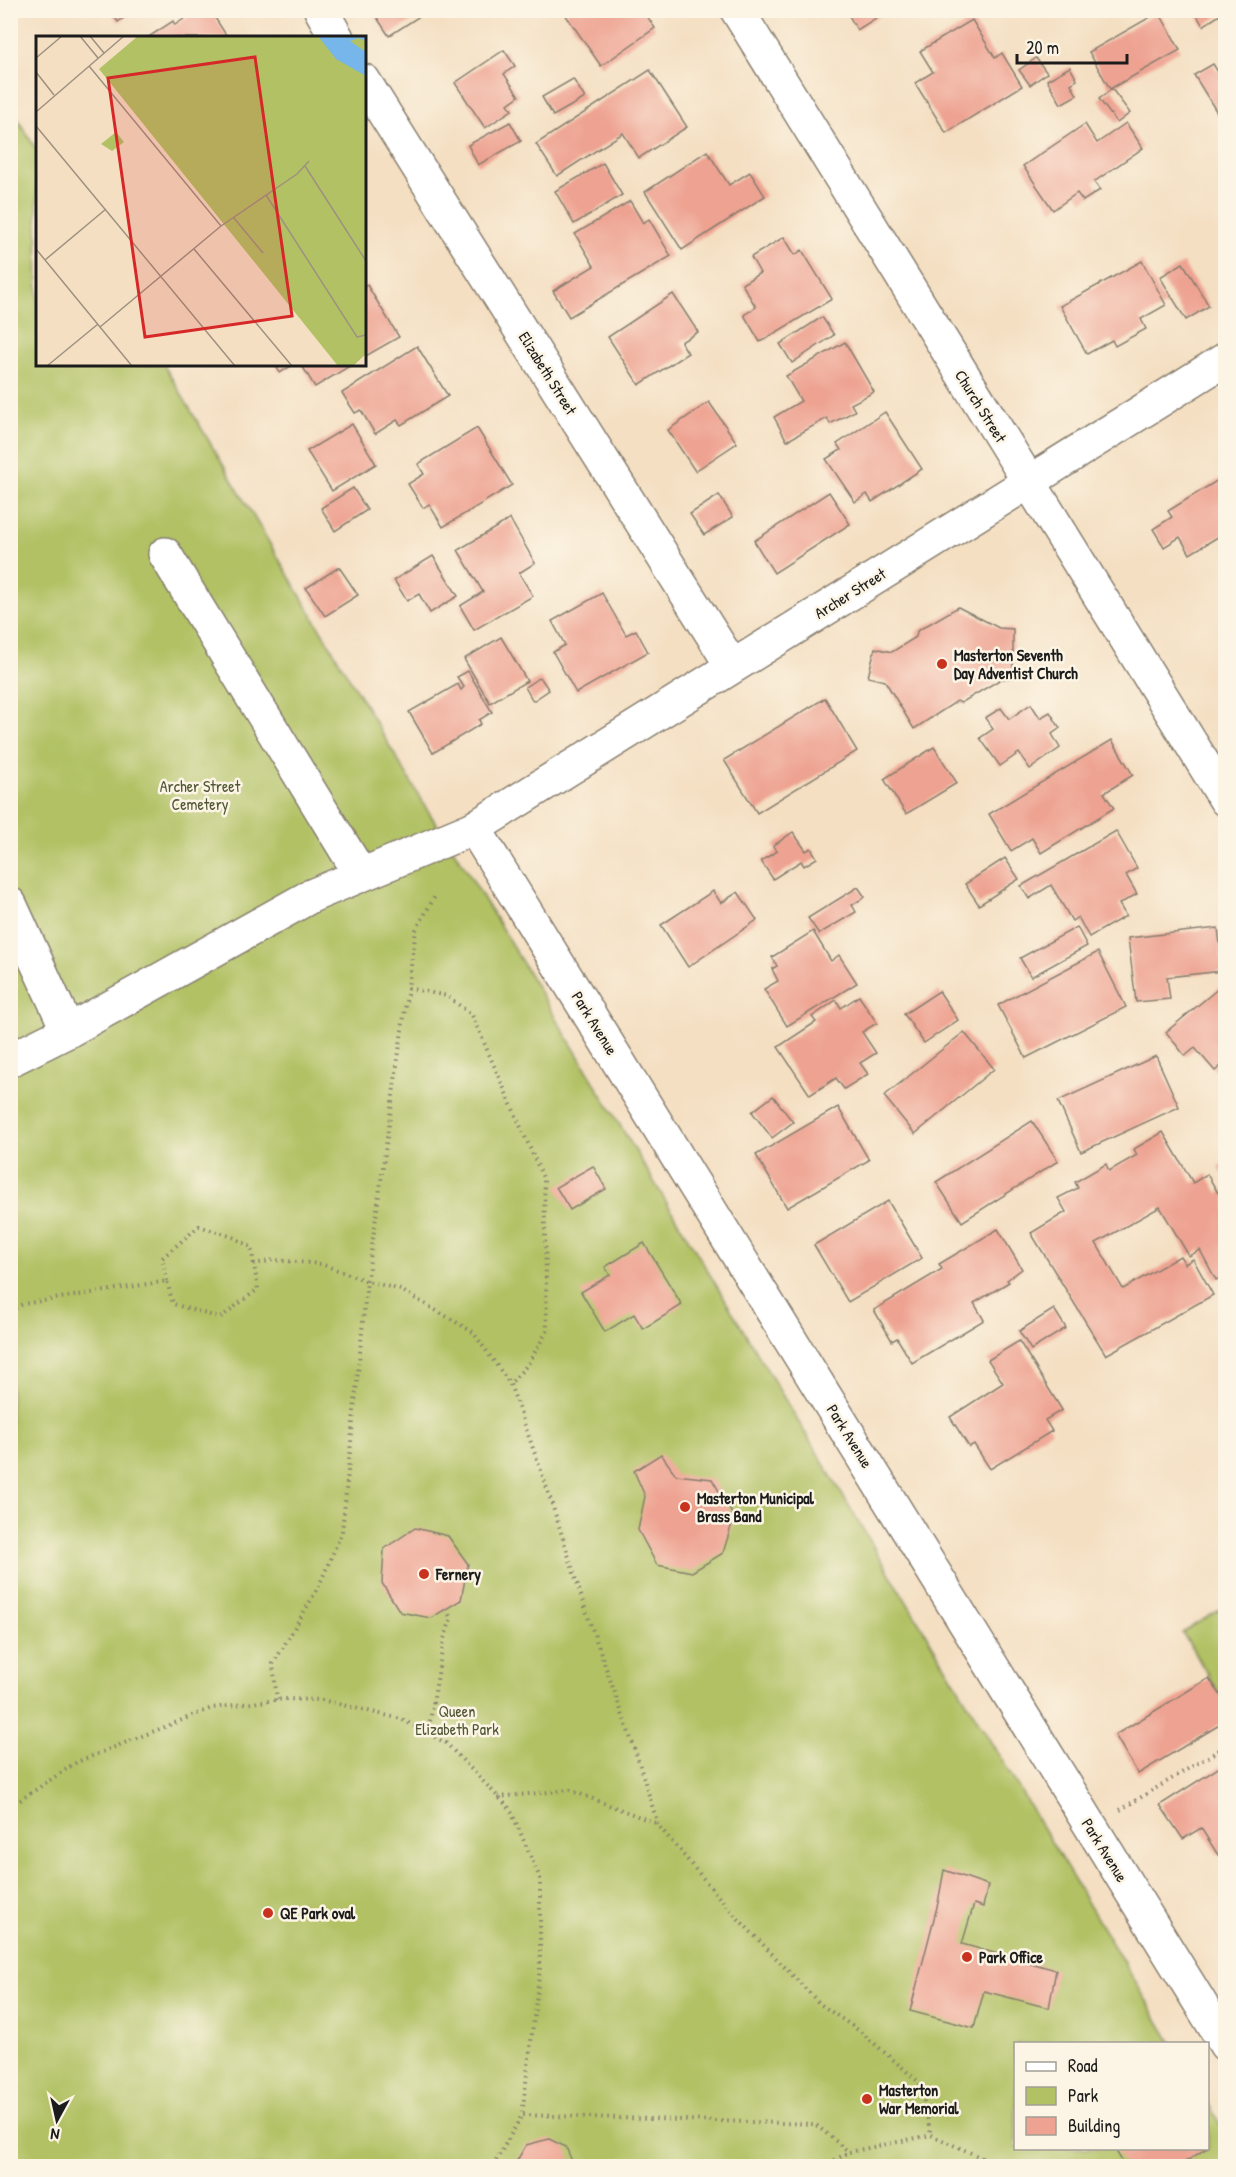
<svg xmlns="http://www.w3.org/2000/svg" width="1236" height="2177" font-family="'Patrick Hand',sans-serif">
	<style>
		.green { fill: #b1c164; stroke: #666e40; stroke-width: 1.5 }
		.building { fill: #eea291 }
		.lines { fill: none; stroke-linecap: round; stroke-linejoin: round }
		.minor-casing { stroke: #887e6f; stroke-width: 36 }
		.path { stroke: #887e6f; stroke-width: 4; stroke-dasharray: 1.5 4.5; stroke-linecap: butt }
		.minor { stroke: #fff; stroke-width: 33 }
		.poi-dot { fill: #c8321e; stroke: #fcf5e5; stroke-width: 2 }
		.labels { text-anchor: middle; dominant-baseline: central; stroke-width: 5; stroke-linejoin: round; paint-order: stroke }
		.street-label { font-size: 16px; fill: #1c1c1c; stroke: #fcf5e5 }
		.poi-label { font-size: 16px; font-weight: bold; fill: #1c1c1c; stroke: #fcf5e5; text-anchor: start }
		.park-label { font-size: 16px; fill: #505635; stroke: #fcf5e5 }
		.inset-road { fill: none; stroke: #9e9180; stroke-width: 1.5 }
		.view { fill: #d62828; fill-opacity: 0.15; stroke: #d62828; stroke-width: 3 }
		.inset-edge { fill: none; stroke: #1c1c1c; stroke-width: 3 }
	</style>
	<rect width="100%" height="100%" fill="#fcf5e5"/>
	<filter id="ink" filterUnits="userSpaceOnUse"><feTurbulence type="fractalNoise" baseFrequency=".0167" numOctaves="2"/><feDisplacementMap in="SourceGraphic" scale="12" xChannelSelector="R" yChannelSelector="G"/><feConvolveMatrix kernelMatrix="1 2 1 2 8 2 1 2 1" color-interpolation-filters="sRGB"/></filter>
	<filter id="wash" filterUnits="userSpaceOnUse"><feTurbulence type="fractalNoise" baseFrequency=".008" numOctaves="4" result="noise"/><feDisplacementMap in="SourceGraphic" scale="24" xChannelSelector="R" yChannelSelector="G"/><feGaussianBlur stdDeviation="1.35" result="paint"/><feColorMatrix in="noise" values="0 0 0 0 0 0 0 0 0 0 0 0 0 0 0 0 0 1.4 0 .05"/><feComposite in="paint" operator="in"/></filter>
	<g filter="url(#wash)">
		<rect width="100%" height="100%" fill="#f4dfc2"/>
		<g class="green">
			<path d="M10,106L37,151L38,364L164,365L428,811L466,869L1172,2043L1016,2044V2148H1208V2103L1225,2133V2166H11Z"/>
			<path d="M1225,1607V1703L1182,1632Z"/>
		</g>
		<g id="blocks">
			<g class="building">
				<path d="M110,10H135L118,22Z"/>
				<path d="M197,10H210L228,38H147L173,21L175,25Z"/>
				<path d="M372,10H429L389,36Z"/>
				<path d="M569,10H643L655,28L601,66L565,14Z"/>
				<path d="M846,10H889L857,30Z"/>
				<path d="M1194,10H1226V11L1203,26Z"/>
				<path d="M1159,12L1180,50L1110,89L1089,52Z"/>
				<path d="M972,20L995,58L1002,53L1022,86L946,133L915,83L933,72L920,51Z"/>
				<path d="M504,50L515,66L504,74L519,96L508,104L512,110L485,128L455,83Z"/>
				<path d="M1036,58L1047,73L1030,85L1019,70Z"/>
				<path d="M1213,64L1218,72L1222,69L1226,75V127L1194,75Z"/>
				<path d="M1070,67L1077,80L1071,84L1077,95L1061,104L1047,80Z"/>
				<path d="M650,70L687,127L639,158L623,133L557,176L536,144Z"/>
				<path d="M573,79L585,98L553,116L542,97Z"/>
				<path d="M1112,89L1130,113L1117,123L1099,99Z"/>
				<path d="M510,122L521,141L478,165L468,145Z"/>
				<path d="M1126,123L1143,148L1094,182L1100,190L1083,201L1077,193L1053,210L1023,166L1085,124L1097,143Z"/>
				<path d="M707,151L729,185L750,172L765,196L682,250L645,192Z"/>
				<path d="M603,163L622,195L574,224L555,191Z"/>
				<path d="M630,201L643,223L649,219L671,256L569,317L553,291L594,266L575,234Z"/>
				<path d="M784,237L795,255L802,250L832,299L760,342L744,315L756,307L742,284L760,273L751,257Z"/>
				<path d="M1142,261L1166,305L1141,319L1146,329L1115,346L1112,340L1087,354L1060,306Z"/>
				<path d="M1183,263L1209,306L1186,320L1160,277Z"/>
				<path d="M367,285L399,337L364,357V286Z"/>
				<path d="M673,294L698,332L681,342L688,353L639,385L608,337Z"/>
				<path d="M822,317L834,335L792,363L780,344Z"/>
				<path d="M845,342L874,392L851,404L855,411L830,424L827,418L787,441L774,417L801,401L786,376Z"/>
				<path d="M417,346L448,396L401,425L397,420L375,434L361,410L355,413L342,393Z"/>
				<path d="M275,364H294L280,373Z"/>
				<path d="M301,364H353L315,387Z"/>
				<path d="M709,402L737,443L695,471L668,430Z"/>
				<path d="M885,412L922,469L872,502L867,494L855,502L826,459L841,450L837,444Z"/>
				<path d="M352,424L376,464L332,491L307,451Z"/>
				<path d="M477,428L512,485L443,527L429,504L423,508L408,484L424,474L418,464Z"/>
				<path d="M1226,475V532L1190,554L1180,537L1164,547L1153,529L1172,517L1168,511Z"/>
				<path d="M353,488L367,510L335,531L321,508Z"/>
				<path d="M829,492L850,524L774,573L754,541Z"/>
				<path d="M719,495L733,517L704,535L690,514Z"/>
				<path d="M510,519L535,563L519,573L533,596L474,630L460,606L483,592L458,550Z"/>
				<path d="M433,556L458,596L430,613L419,594L407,601L394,580Z"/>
				<path d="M339,567L358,595L325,616L306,588Z"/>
				<path d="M602,593L626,635L636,630L648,652L576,693L553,652L565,645L552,621Z"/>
				<path d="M958,607L999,628L1013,629V678L1001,679L961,703L957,701L914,729L885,681L868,677L875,648L892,652L916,637L917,631Z"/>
				<path d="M501,637L527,681L490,703L464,659Z"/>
				<path d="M468,671L492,712L479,720L481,724L433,753L409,712L458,684L461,690L464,687L457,677Z"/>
				<path d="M540,677L549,690L533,701L525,687Z"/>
				<path d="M825,698L857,751L757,813L724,760Z"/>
				<path d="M1031,704L1040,718L1050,712L1060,728L1052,734L1060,748L1030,769L1019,753L1000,766L980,738L993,729L985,718L1001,708L1009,719Z"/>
				<path d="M1112,740L1133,775L1104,793L1114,808L1041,853L1032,838L1011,851L989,814Z"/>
				<path d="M934,747L957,783L906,814L884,779Z"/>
				<path d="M1116,831L1137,868L1126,875L1137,894L1119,904L1126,916L1089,937L1078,917L1072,921L1051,885L1029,899L1021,886Z"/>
				<path d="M793,832L806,851L811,848L817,858L804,866L801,861L773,879L761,861L777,851L773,846Z"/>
				<path d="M1005,858L1019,879L979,905L965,884Z"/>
				<path d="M858,887L865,897L852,905L856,912L819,934L808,918Z"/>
				<path d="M713,891L721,903L738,892L757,920L688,967L661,925Z"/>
				<path d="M1077,927L1087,946L1031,977L1020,958Z"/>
				<path d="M1218,928L1223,971L1167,977L1170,999L1136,1002L1128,938Z"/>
				<path d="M813,931L831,961L839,955L857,983L787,1026L764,989L778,981L772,969L777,966L772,957Z"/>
				<path d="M1098,952L1126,1007L1026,1058L998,1005Z"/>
				<path d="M1226,982V1062L1215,1071L1195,1048L1185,1056L1166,1032Z"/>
				<path d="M939,991L958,1020L924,1043L904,1014Z"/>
				<path d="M859,996L877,1023L862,1032L876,1053L860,1063L868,1074L844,1089L836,1078L810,1095L778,1047L816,1022L812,1017L836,1000L841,1008Z"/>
				<path d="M964,1032L994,1069L915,1134L884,1096Z"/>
				<path d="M1156,1056L1179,1107L1081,1152L1058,1101Z"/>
				<path d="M773,1096L793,1122L772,1138L752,1112Z"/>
				<path d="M838,1107L869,1160L787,1208L756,1155Z"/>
				<path d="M1032,1121L1058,1161L962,1222L936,1182Z"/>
				<path d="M1163,1132L1193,1183L1207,1174L1218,1193L1226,1189V1275L1216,1280L1200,1250L1189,1256L1160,1207L1096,1243L1123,1289L1180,1256L1185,1264L1193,1259L1213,1295L1106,1355L1031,1233L1066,1212L1058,1198L1078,1188L1075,1182L1106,1164L1109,1171L1137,1155L1134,1149Z"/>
				<path d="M1226,1162V1179L1218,1166Z"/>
				<path d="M593,1166L606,1189L570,1210L556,1187Z"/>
				<path d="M888,1201L922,1258L848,1302L814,1245Z"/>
				<path d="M998,1229L1022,1269L1007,1280L1009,1282L974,1303L984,1320L912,1363L897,1338L892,1341L874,1310L942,1269L939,1264Z"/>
				<path d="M644,1243L682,1305L643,1329L634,1314L605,1332L581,1292L610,1275L605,1267Z"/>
				<path d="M1054,1309L1066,1328L1031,1350L1019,1331Z"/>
				<path d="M1019,1341L1062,1410L1045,1420L1052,1431L990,1469L974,1444L969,1447L950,1417L1003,1383L988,1360Z"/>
				<path d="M661,1454L676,1475L712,1479L734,1517L723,1553L692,1572L657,1565L638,1530L645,1496L634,1471Z"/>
				<path d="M415,1528L448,1536L468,1564L461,1600L431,1618L400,1612L382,1583L384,1549Z"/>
				<path d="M1209,1678L1226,1703V1721L1138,1774L1115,1735Z"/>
				<path d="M1226,1763V1851L1218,1855L1201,1828L1183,1839L1160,1805Z"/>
				<path d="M944,1870L988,1885L983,1907L974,1904L962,1944L1056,1970L1049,2008L984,1991L974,2028L910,2011L938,1903Z"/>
				<path d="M549,2139L566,2147L574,2166H516L515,2164L526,2145Z"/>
				<path d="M1114,2148H1207L1179,2166H1125Z"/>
			</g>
		</g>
	</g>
	<g filter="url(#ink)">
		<use href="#blocks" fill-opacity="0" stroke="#887e6f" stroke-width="1.5"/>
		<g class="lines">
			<defs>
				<g id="minor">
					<path d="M321,10L337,38"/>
					<path d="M737,10L1226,800"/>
					<path d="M364,81L732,666"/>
					<path d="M165,554L361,875"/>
					<path d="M474,828L1226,2045"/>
					<path d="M10,904L68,1031"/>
					<path d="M10,1060L68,1031L311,896L474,828L1226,359"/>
				</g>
			</defs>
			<use href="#minor" class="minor-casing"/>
			<g class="path">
				<path d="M408,988L447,996L472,1015L544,1180L547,1331L528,1364L510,1384"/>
				<path d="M167,1281L162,1258L199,1226L233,1237L251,1247L254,1264"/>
				<path d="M10,1311L23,1304L167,1281L173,1304L220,1318L258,1289L254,1264L274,1260L321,1264L367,1281L401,1290L473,1332L510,1384L545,1482L587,1614L637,1756L658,1825L729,1909L820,2004L861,2032L920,2083L931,2135"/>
				<path d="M277,1700L273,1664L318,1588L342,1532L367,1281L416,930L435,896"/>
				<path d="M428,1733L444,1639L451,1619L447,1610"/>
				<path d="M498,1797L570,1790L658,1824"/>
				<path d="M10,1807L77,1762L212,1708L284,1699L322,1700L401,1719L446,1743L510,1809L540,1878V1968L522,2115"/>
				<path d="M1120,1810L1226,1746"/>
				<path d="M493,2166L522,2115L815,2124L849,2152L931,2135L1000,2166"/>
				<path d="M824,2166L849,2152"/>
			</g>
			<use href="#minor" class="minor"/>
		</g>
	</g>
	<g class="poi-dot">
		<circle cx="942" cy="664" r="6"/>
		<circle cx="685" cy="1507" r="6"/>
		<circle cx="424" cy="1574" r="6"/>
		<circle cx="268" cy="1913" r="6"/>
		<circle cx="967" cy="1957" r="6"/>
		<circle cx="867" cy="2099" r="6"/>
	</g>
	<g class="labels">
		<g class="street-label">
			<text transform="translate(548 373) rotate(58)">Elizabeth Street</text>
			<text transform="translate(981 406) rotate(58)">Church Street</text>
			<text transform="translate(850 593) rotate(-32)">Archer Street</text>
			<text transform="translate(595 1023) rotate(58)">Park Avenue</text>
			<text transform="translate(850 1436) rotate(58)">Park Avenue</text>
			<text transform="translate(1105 1850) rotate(58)">Park Avenue</text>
		</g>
		<g class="poi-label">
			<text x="954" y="655">Masterton Seventh<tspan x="954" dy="18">Day Adventist Church</tspan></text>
			<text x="697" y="1498">Masterton Municipal<tspan x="697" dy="18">Brass Band</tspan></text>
			<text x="436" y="1574">Fernery</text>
			<text x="280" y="1913">QE Park oval</text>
			<text x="979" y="1957">Park Office</text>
			<text x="879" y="2090">Masterton<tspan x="879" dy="18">War Memorial</tspan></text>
		</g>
		<g class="park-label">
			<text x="200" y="786">Archer Street<tspan x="200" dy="18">Cemetery</tspan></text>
			<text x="457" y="1711">Queen<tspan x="457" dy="18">Elizabeth Park</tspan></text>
		</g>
	</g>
	<g transform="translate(36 36)">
		<rect width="330" height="330" fill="#f4dfc2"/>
		<path d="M102,0H330V318L317,330H302L63,33ZM80,96L88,106L76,115L65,108Z" fill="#b1c164"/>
		<path d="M282,0H330L328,5L323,2L314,5L330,16V40L300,23Z" fill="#76b6ea"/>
		<path class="inset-road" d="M44,0L62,22M54,0L68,17M0,22L26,0M53,30L185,190M0,36L18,59M0,76L88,0M0,90L199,330M269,130L330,225M230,159L321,301L330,299M198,182L227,217M0,213L96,330M158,213L256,330M9,224L70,173M64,291L185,190L261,138L273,125M11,330L62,288"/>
		<path class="view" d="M219,21L256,280L109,301L72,42Z"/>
		<rect width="330" height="330" class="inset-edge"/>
	</g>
	<rect width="1236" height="2177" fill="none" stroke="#fcf5e5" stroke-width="36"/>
	<rect x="1014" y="2042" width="195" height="108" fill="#fcf5e5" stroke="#a29e95" stroke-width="1.5"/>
	<rect x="1026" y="2062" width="30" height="9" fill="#ffffff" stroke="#a29e95" stroke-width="1.5"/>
	<text x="1068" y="2072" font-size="18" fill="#1c1c1c">Road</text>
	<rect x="1026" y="2087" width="30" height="18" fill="#b1c164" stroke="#a29e95" stroke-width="1.5"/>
	<text x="1068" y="2102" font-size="18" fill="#1c1c1c">Park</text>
	<rect x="1026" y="2117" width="30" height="18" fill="#eea291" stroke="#a29e95" stroke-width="1.5"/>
	<text x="1068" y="2132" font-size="18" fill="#1c1c1c">Building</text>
	<g transform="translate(57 2120) rotate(188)" stroke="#fcf5e5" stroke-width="4.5" paint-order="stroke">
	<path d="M0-4.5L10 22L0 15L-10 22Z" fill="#1c1c1c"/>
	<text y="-9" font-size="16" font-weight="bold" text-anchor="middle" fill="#1c1c1c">N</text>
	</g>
	<path d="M1017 54v9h110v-9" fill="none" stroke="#1c1c1c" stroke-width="3"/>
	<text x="1026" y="54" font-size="18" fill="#1c1c1c" stroke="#fcf5e5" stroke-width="4.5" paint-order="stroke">20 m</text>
</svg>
